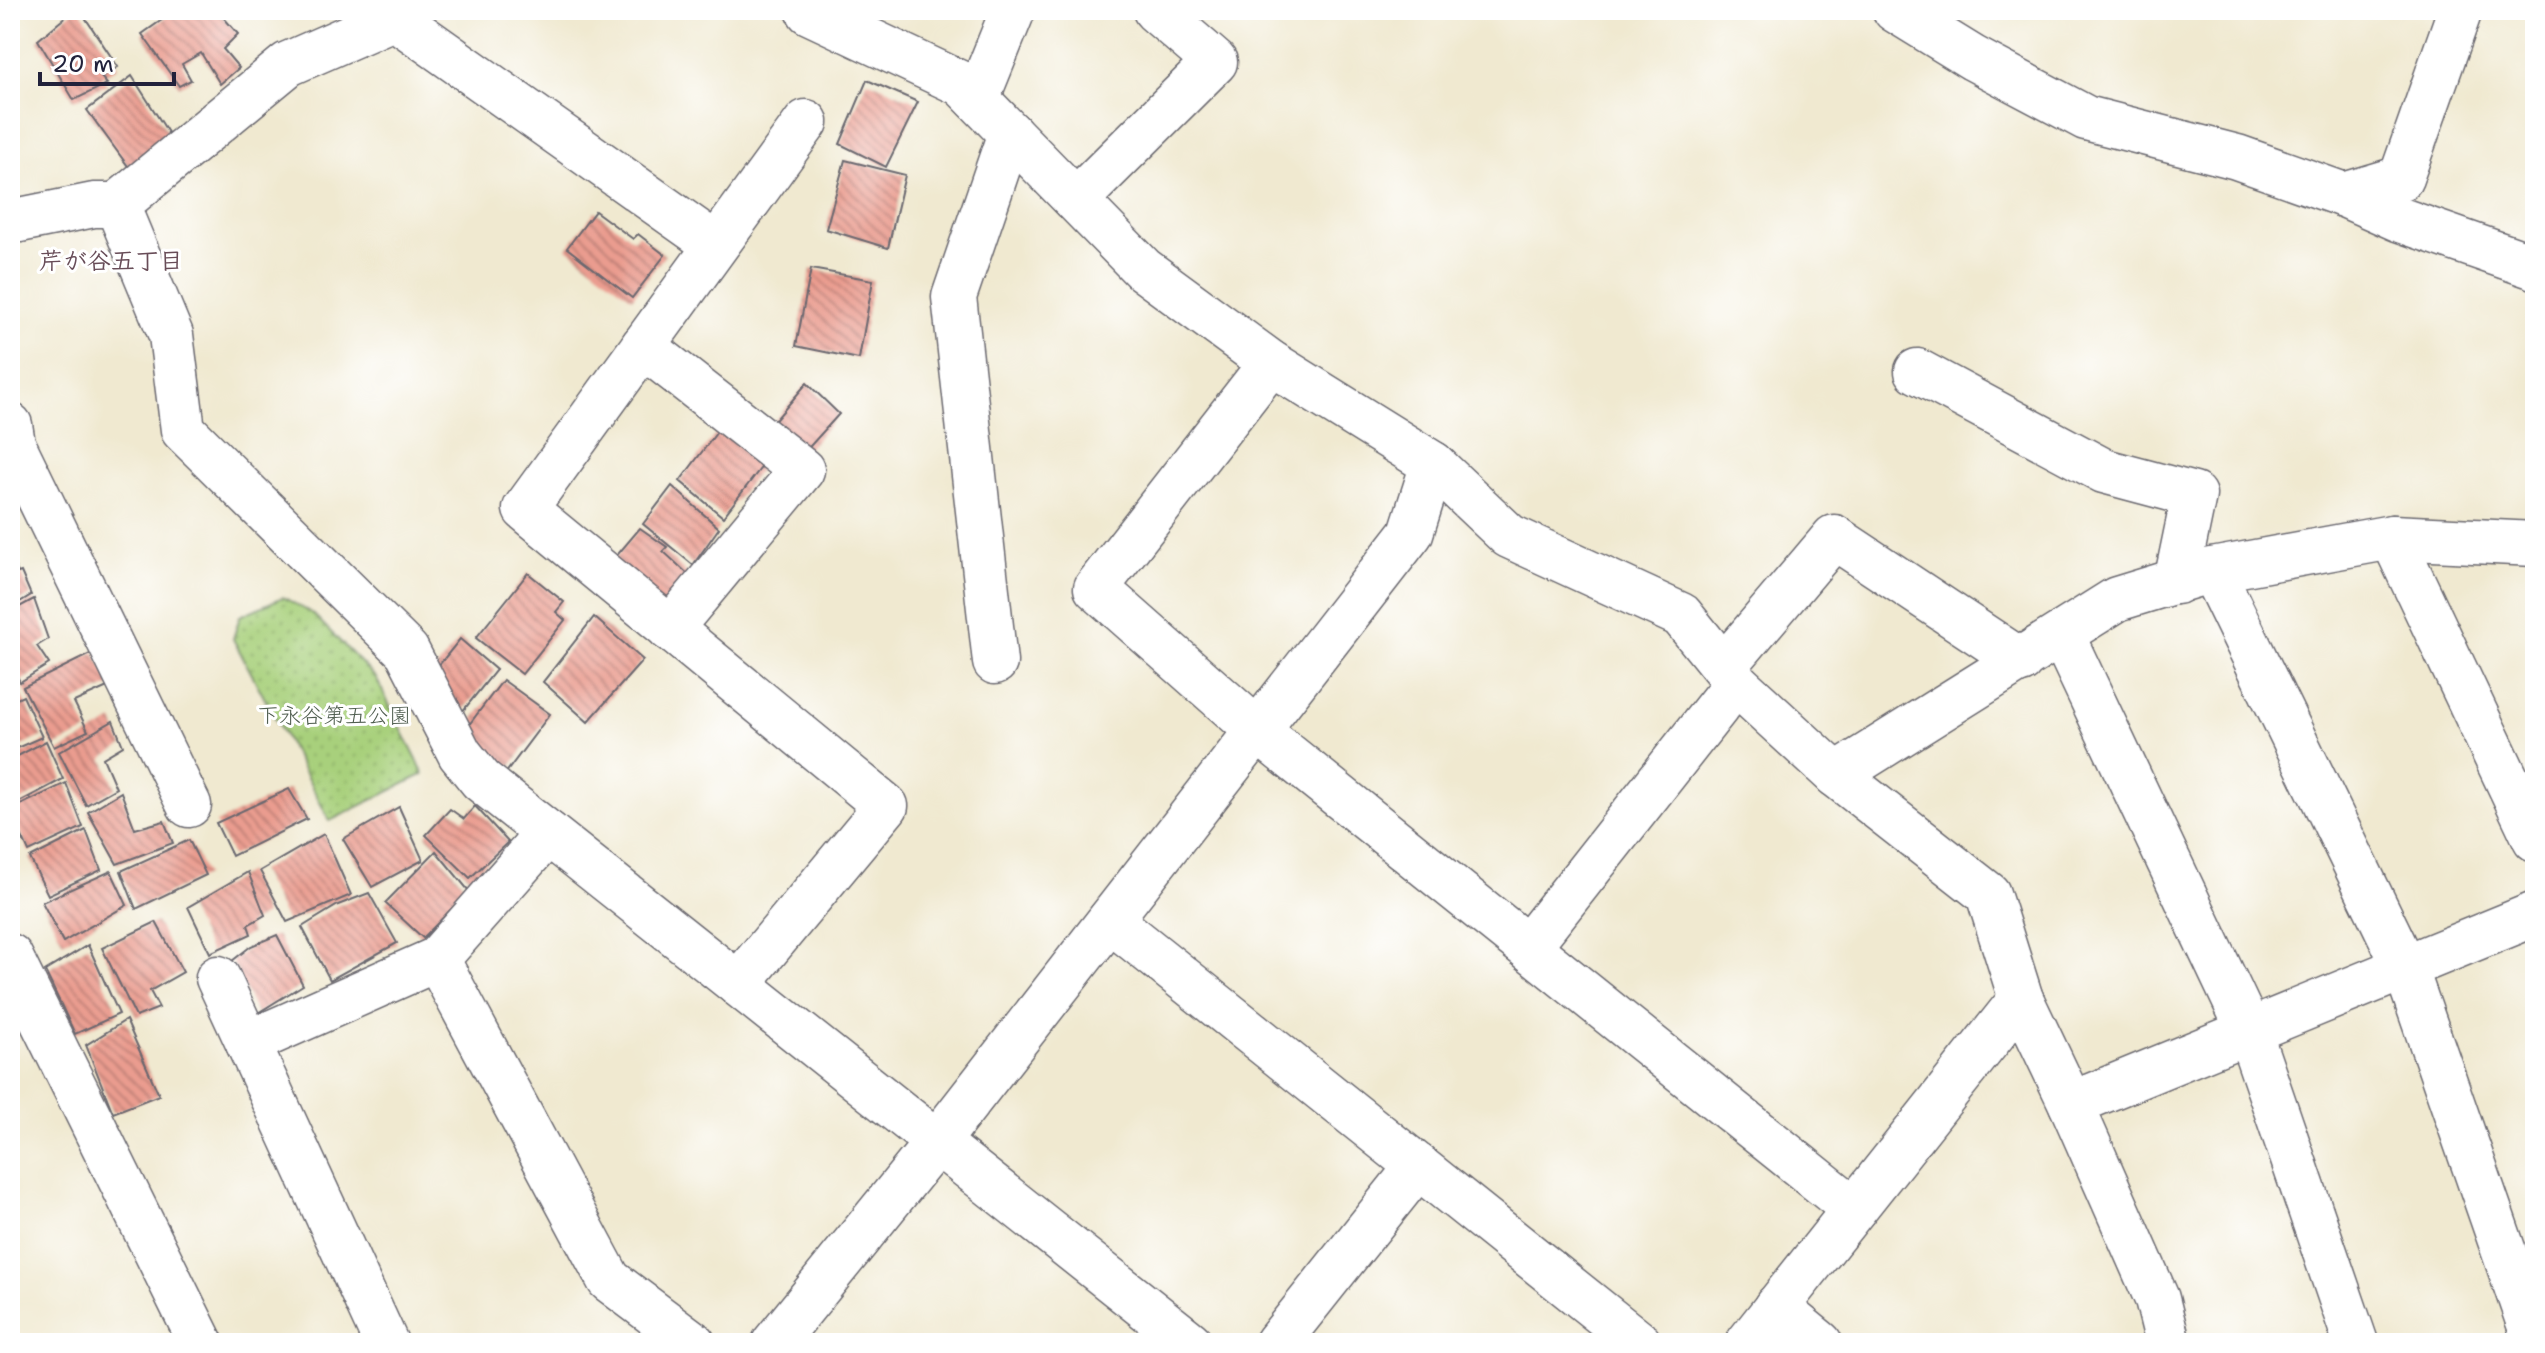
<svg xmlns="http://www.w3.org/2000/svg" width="2545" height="1353" font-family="'Shantell Sans','Klee One',sans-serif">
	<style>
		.park { fill: url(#park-dots); stroke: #65795b; stroke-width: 2 }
		.building { fill: url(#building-back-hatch) }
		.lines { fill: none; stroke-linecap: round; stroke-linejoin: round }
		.minor-casing { stroke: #6a686f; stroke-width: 47 }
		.minor { stroke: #fff; stroke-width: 44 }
		.labels { text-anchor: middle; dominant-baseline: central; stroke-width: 6; stroke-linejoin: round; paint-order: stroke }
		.park-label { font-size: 22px; fill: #515f51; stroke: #fff }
		.neighbourhood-label { font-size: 24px; font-weight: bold; fill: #684d58; stroke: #fff }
	</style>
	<defs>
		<pattern id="park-dots" width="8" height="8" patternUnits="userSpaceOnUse" patternTransform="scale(2)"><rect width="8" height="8" fill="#a8d07b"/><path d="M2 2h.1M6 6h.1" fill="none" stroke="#90b26b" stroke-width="1.8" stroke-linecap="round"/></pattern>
		<pattern id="building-back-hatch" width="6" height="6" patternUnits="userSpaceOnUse" patternTransform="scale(2)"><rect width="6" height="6" fill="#ea9c8f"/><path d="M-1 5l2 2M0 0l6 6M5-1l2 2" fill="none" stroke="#bd7f76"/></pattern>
	</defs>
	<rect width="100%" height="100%" fill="#fff"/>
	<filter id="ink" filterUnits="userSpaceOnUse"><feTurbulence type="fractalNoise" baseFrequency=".0125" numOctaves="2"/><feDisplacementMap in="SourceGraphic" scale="16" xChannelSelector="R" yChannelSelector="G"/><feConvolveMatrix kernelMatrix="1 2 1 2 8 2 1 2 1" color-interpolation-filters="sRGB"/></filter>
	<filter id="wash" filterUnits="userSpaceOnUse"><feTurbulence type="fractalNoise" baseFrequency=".006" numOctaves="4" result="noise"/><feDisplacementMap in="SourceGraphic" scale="32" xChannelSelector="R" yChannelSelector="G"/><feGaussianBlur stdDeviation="1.8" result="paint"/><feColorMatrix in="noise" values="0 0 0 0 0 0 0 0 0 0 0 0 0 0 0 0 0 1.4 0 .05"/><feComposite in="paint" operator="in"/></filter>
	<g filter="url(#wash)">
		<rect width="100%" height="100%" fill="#f0e9d0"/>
		<path class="park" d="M283,597L313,614L376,678L424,774L330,821L233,639L240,616Z"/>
		<g id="blocks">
			<g class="building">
				<path d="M74,10H80L118,67L101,77L107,84L74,100L38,40Z"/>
				<path d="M176,10H217L238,34L223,49L239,68L220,84L201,53L182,64L191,80L179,86L142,34Z"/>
				<path d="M132,76L174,142L133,173L87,110Z"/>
				<path d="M867,80L918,102L886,167L840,144Z"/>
				<path d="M845,160L905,175L888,248L826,229Z"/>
				<path d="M595,211L633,239L638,234L665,255L632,298L567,248Z"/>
				<path d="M811,269L873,280L859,359L796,346Z"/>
				<path d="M807,383L839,414L802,455L771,425Z"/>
				<path d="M720,428L763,465L723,517L680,481Z"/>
				<path d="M672,486L719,528L693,565L643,524Z"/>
				<path d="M640,528L667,547L663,551L690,576L662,612L607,567Z"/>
				<path d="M10,557L18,573L21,572L31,595L10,608Z"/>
				<path d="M528,573L564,602L556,612L565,620L522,674L476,638Z"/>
				<path d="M34,599L48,639L37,646L49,664L20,682L10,663V612Z"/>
				<path d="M594,617L643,660L588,722L543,682Z"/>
				<path d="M460,639L496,670L458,717L430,676Z"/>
				<path d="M94,652L112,685L74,702L88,731L54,747L23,687Z"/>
				<path d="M503,680L550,714L505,774L459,738Z"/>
				<path d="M23,696L42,737L10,751V702Z"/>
				<path d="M113,721L123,746L103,758L116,788L86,805L59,752Z"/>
				<path d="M46,741L63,779L10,807V760Z"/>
				<path d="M66,783L83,827L29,852L10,810Z"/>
				<path d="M289,789L307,819L232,856L216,823Z"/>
				<path d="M121,792L135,829L164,821L173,843L117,864L88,812Z"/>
				<path d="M475,806L508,842L470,878L426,835L450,809L464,819Z"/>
				<path d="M399,807L423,860L372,887L343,839Z"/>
				<path d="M86,830L101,870L48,895L30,858Z"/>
				<path d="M324,834L351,895L287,922L260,871Z"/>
				<path d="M189,840L206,875L136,909L121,871Z"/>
				<path d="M436,851L469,891L423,938L385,903Z"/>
				<path d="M111,871L127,905L63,942L42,902Z"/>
				<path d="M248,872L265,915L248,925L251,934L210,953L188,907Z"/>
				<path d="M369,893L397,943L330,980L302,927L338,905Z"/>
				<path d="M156,922L183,972L150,991L159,1008L136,1017L102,948Z"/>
				<path d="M277,935L303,985L256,1014L232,961L251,946Z"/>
				<path d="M88,945L119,1014L75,1034L45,971Z"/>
				<path d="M126,1020L159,1095L113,1113L86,1045Z"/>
			</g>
		</g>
	</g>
	<g filter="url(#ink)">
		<use href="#blocks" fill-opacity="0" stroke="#6a686f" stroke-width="2"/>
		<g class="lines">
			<defs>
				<g id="minor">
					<path d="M808,10L809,12L962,84L1143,269L1271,363L1433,464L1509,536L1681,615L1736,683L1836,775L1988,894L2021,999L2071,1104L2157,1299L2168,1343"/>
					<path d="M1895,10L1973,58L2086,118L2237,157L2344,195L2398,219L2535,267"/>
					<path d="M395,18L716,245"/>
					<path d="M977,99L1013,10"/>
					<path d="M2344,195L2401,178L2460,10"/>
					<path d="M1076,200L1215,62L1155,10"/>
					<path d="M117,205L288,64L411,10"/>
					<path d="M10,222L94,205H117L171,335L183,430L407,651L460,754L481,780L1190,1343"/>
					<path d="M643,346L802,470L670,629"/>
					<path d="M1271,363L1096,588L1258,731L1854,1209"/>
					<path d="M1917,371L2104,471L2194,495L2176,582"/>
					<path d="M10,425L13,444L189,805"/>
					<path d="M2392,537L2535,839"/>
					<path d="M2212,570L2405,967L2535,1341"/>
					<path d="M2062,635L2249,1031L2356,1343"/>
					<path d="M995,662L954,297L1010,133"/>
					<path d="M1724,667L1834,537L2021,661"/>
					<path d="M1836,775L2117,599L2212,570L2392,537L2535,544"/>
					<path d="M1110,920L1639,1343"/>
					<path d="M1528,947L1736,683"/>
					<path d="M10,956L201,1343"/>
					<path d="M437,959L609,1280L693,1343"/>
					<path d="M218,978L386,1343"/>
					<path d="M738,984L886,806L525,509L806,122"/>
					<path d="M248,1043L437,959L548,833"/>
					<path d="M2071,1104L2535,914"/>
					<path d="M1776,1307L1820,1343"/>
					<path d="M774,1343L936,1143L1411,533L1433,464"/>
					<path d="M1277,1343L1418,1166"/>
					<path d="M1748,1343L2021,999"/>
				</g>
			</defs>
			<use href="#minor" class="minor-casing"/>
			<use href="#minor" class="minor"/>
		</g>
	</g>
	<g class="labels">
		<g class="park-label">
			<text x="334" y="715">下永谷第五公園</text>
		</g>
		<g class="neighbourhood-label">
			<text x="111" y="261">芹が谷五丁目</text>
		</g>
	</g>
	<rect width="2545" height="1353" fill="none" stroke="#fff" stroke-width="40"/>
	<path d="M40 72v12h134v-12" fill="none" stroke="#22223b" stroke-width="4"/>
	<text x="52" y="72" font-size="24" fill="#22223b" stroke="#ffffff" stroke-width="6" paint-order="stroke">20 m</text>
</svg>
